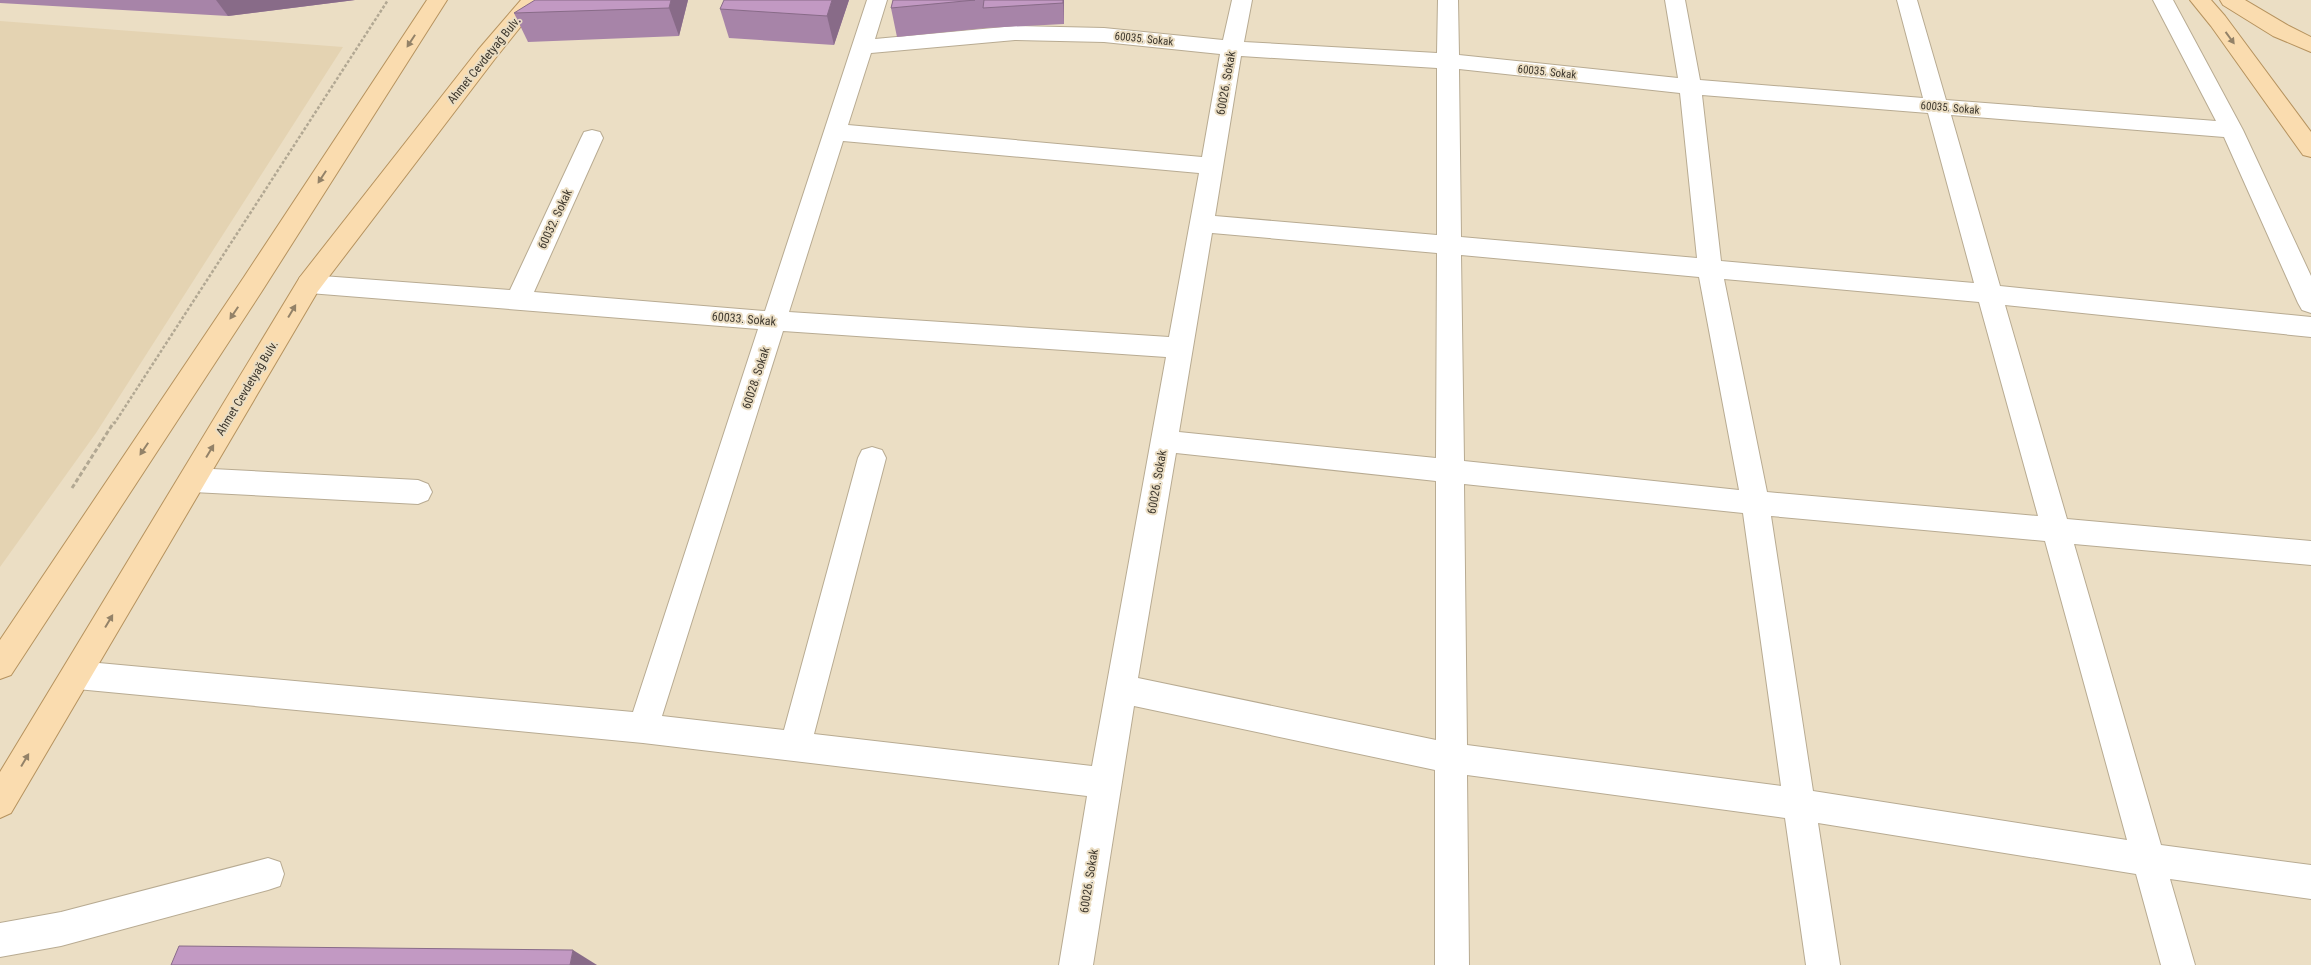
<svg xmlns="http://www.w3.org/2000/svg" width="2311" height="965" font-family="'Roboto Condensed',sans-serif">
	<style>
		.built { fill: #e4d3b2 }
		.lines { fill: none; stroke-linecap: round; stroke-linejoin: round }
		.minor-casing { stroke: #b8ab92; stroke-width: 2 }
		.major-casing { stroke: #b6935f; stroke-width: 2 }
		.path-far1 { stroke: #b2a893; stroke-width: 2.5; stroke-dasharray: 3 2; stroke-linecap: butt }
		.path { stroke: #b2a893; stroke-width: 3; stroke-dasharray: 4.5 2.5; stroke-linecap: butt }
		.minor { fill: #fff; fill-rule: evenodd }
		.major { fill: #fadcaf; fill-rule: evenodd }
		.wall { fill: #a784a8 }
		.shaded-wall { fill: #886b88 }
		.building { fill: #c299c3; stroke: #886b88 }
		.oneway { fill: #938268 }
		.labels { text-anchor: middle; dominant-baseline: central; stroke-width: 4; stroke-linejoin: round; paint-order: stroke }
		.far-street-label { font-size: 11px; fill: #3e382e; stroke: #ebdec4 }
		.street-label { font-size: 12px; fill: #3e382e; stroke: #ebdec4 }
	</style>
	<rect width="100%" height="100%" fill="#ebdec4"/>
	<path class="built" d="M0,21L343,47L96,433L0,567Z"/>
	<g class="lines">
		<defs>
			<g id="minor">
				<path d="M867,0H887L875,39L1015,26L1104,28L1223,40L1232,0H1252L1244,42L1437,53L1438,0H1458L1459,55L1678,78L1665,0H1685L1700,80L1923,98L1897,0H1917L1946,100L2216,121L2153,0H2173L2243,130L2311,276V313L2302,310L2298,303L2224,137L1951,115L2000,286L2311,317V337L2005,305L2067,519L2311,541V565L2074,544L2161,845L2311,865V899L2170,879L2195,965H2161L2136,874L1818,823L1840,965H1806L1785,818L1467,775L1469,965H1435V770L1134,706L1093,965H1059L1087,796L643,743L77,689L66,685L62,675L66,665L77,661L633,712L758,329L309,293L300,291L297,284L300,277L309,275L510,290L581,138L584,132L592,130L600,132L603,138L534,292L765,311ZM1015,40L1104,42L1220,54L1202,157L848,125L871,53ZM1241,56L1437,68V235L1215,216ZM1459,69L1680,93L1697,258L1461,237ZM1702,95L1928,113L1974,283L1721,261ZM843,141L1199,173L1169,337L789,312ZM1212,233L1437,253L1436,458L1179,432ZM1461,255L1699,277L1739,490L1464,461ZM1724,279L1979,302L2038,516L1767,492ZM783,331L1166,357L1092,766L814,734L886,458L882,450L872,447L862,450L858,458L784,730L662,716ZM1176,453L1436,481V740L1138,678ZM1464,484L1743,513L1781,786L1467,745ZM1771,516L2045,541L2127,840L1813,791Z"/>
				<path d="M193,468L418,480L428,484L432,492L428,500L418,504L193,492L183,488L179,480L183,472Z"/>
				<path d="M268,858L280,862L284,874L280,886L268,890L61,946L0,957V923L61,912Z"/>
			</g>
			<g id="major">
				<path d="M427,0H447L262,291L11,675L0,679V640L244,277Z"/>
				<path d="M521,0H542L494,60L318,291L11,813L0,818V772L300,277L478,50Z"/>
				<path d="M2190,0H2211L2225,16L2311,132V157L2303,155L2211,26Z"/>
				<path d="M2220,0H2245L2289,26L2311,37V52L2273,36L2223,5Z"/>
			</g>
		</defs>
		<use href="#minor" class="minor-casing"/>
		<use href="#major" class="major-casing"/>
		<path class="path-far1" d="M114,424L388,0"/>
		<path class="path" d="M72,488L114,422"/>
		<use href="#minor" class="minor"/>
		<use href="#major" class="major"/>
	</g>
	<g class="wall">
		<path d="M0,0H355L228,16L0,3Z"/>
		<path d="M688,0L679,36L528,42L514,13Z"/>
		<path d="M849,0L834,45L729,38L720,9Z"/>
		<path d="M893,0H1064V24L986,28L897,37L891,8Z"/>
	</g>
	<g class="shaded-wall">
		<path d="M216,0H355L228,16Z"/>
		<path d="M671,0H688L679,36L669,8Z"/>
		<path d="M832,0H849L834,45L827,16Z"/>
		<path d="M1063,0H1064V24Z"/>
		<path d="M573,950L597,965H570Z"/>
	</g>
	<g class="building">
		<path d="M535,0H671L669,8L514,13Z"/>
		<path d="M724,0H832L827,16L720,9Z"/>
		<path d="M893,0H975L891,8Z"/>
		<path d="M984,0H1063V3L983,8Z"/>
		<path d="M179,946L573,950L570,965H171Z"/>
	</g>
	<defs><path id="oneway-solid" d="M-6-.8H1V-3.2L6.5 0L1 3.2V.8H-6Z" transform="scale(1.25)"/></defs>
	<g class="oneway">
		<use href="#oneway-solid" transform="translate(2230 38) rotate(54)"/>
		<use href="#oneway-solid" transform="translate(411 41) rotate(123)"/>
		<use href="#oneway-solid" transform="translate(322 177) rotate(123)"/>
		<use href="#oneway-solid" transform="translate(292 311) rotate(-59)"/>
		<use href="#oneway-solid" transform="translate(234 313) rotate(124)"/>
		<use href="#oneway-solid" transform="translate(144 449) rotate(124)"/>
		<use href="#oneway-solid" transform="translate(210 451) rotate(-59)"/>
		<use href="#oneway-solid" transform="translate(109 621) rotate(-59)"/>
		<use href="#oneway-solid" transform="translate(25 760) rotate(-59)"/>
	</g>
	<g class="labels">
		<g class="far-street-label">
			<text transform="translate(1144 39) rotate(6)">60035. Sokak</text>
			<text transform="translate(1547 72) rotate(6)">60035. Sokak</text>
			<text transform="translate(1950 108) rotate(5)">60035. Sokak</text>
		</g>
		<g class="street-label">
			<text transform="translate(484 60) rotate(-51)">Ahmet Cevdetyağ Bulv.</text>
			<text transform="translate(1226 83) rotate(-80)">60026. Sokak</text>
			<text transform="translate(555 219) rotate(-65)">60032. Sokak</text>
			<text transform="translate(744 319) rotate(5)">60033. Sokak</text>
			<text transform="translate(756 378) rotate(-72)">60028. Sokak</text>
			<text transform="translate(247 388) rotate(-59)">Ahmet Cevdetyağ Bulv.</text>
			<text transform="translate(1157 482) rotate(-80)">60026. Sokak</text>
			<text transform="translate(1089 881) rotate(-81)">60026. Sokak</text>
		</g>
	</g>
</svg>
